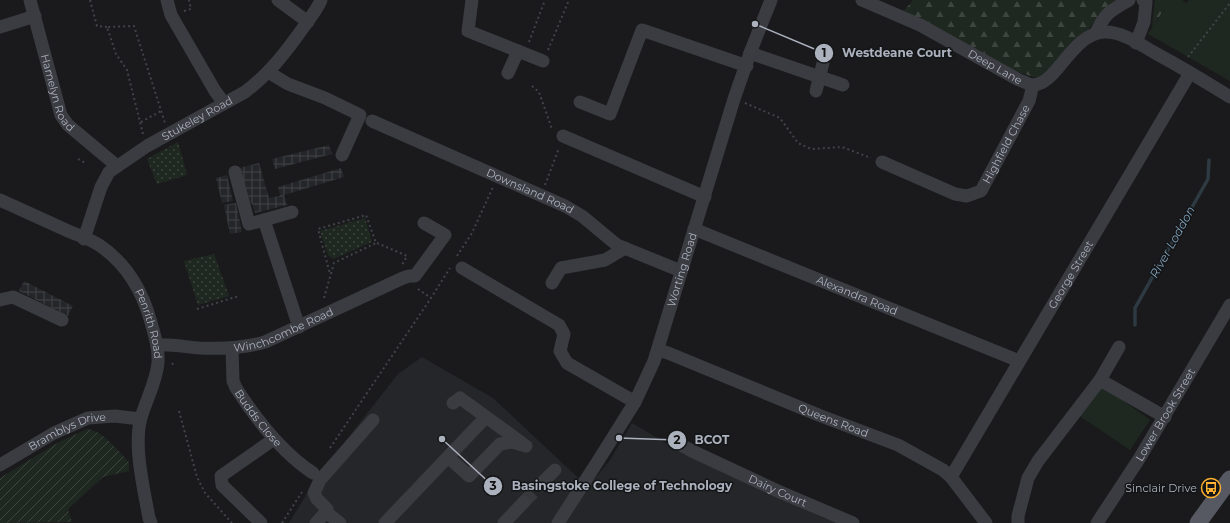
<svg xmlns="http://www.w3.org/2000/svg" width="1230" height="523" font-family="Montserrat,sans-serif">
	<style>
		.built { fill: #252629 }
		.industrial { fill: url(#industrial-grid) }
		.grass { fill: url(#grass-dots) }
		.forest { fill: url(#forest-firs) }
		.park { fill: #1f2820 }
		.garden { fill: url(#garden-furrows) }
		.lines { fill: none; stroke-linecap: round; stroke-linejoin: round }
		.stream { stroke: #2e3a42; stroke-width: 3.5 }
		.minor-tunnel { stroke: #37383c; stroke-width: 13; stroke-dasharray: 13 6; stroke-linecap: butt }
		.path { stroke: #404349; stroke-width: 2; stroke-dasharray: 2 3; stroke-linecap: butt }
		.minor { stroke: #3a3c42; stroke-width: 13 }
		.major { stroke: #565961; stroke-width: 17 }
		.labels { text-anchor: middle; dominant-baseline: central; stroke-width: 3; stroke-linejoin: round; paint-order: stroke }
		.street-label { font-size: 11px; fill: #abb1bd; stroke: #141517 }
		.poi-label { font-size: 11px; fill: #abb1bd; stroke: #141517; text-anchor: end }
		.water-label { font-size: 12px; font-style: italic; fill: #80a1b9; stroke: #141517 }
		.leader { fill: none; stroke: #abb1bd; stroke-width: 1.5 }
		.callout-dot { fill: #abb1bd; stroke: #141517; stroke-width: 1.5 }
		.mark-label { font-size: 12px; text-anchor: middle; font-weight: bold; fill: #111 }
		.callout-label { font-size: 12px; text-anchor: middle; font-weight: bold; fill: #abb1bd; stroke: #141517; stroke-width: 3; stroke-linejoin: round; paint-order: stroke }
	</style>
	<defs>
		<pattern id="industrial-grid" width="8" height="8" patternUnits="userSpaceOnUse"><rect width="8" height="8" fill="#252629"/><path d="M0 4h8M4 0v8" fill="none" stroke="#424346"/></pattern>
		<pattern id="grass-dots" width="8" height="8" patternUnits="userSpaceOnUse"><rect width="8" height="8" fill="#1f2820"/><path d="M2 2h.1M6 6h.1" fill="none" stroke="#3d453e" stroke-width="1.8" stroke-linecap="round"/></pattern>
		<pattern id="forest-firs" width="22" height="20" patternUnits="userSpaceOnUse"><rect width="22" height="20" fill="#1f2820"/><path d="M5 1l3.5 6h-7zM16 11l3.5 6h-7z" fill="#3d453e"/></pattern>
		<pattern id="garden-furrows" width="10" height="10" patternUnits="userSpaceOnUse"><rect width="10" height="10" fill="#1f2820"/><path d="M-1 1l2-2M0 10L10 0M9 11l2-2" fill="none" stroke="#3d453e"/></pattern>
	</defs>
	<rect width="100%" height="100%" fill="#1a1a1c"/>
	<path class="built" d="M422,357L493,398L588,487L610,460L632,423L681,452L826,519L853,523H289L317,477L398,374Z"/>
	<g class="industrial">
		<path d="M329,145L332,154L275,169L272,159Z"/>
		<path d="M259,163L269,198L280,196L278,187L341,168L344,177L284,195L287,205L255,213L252,203L249,204L239,168Z"/>
		<path d="M227,175L233,201L222,203L216,178Z"/>
		<path d="M236,203L242,232L230,234L224,205Z"/>
		<path d="M24,281L73,306L68,316L19,291Z"/>
	</g>
	<g class="grass">
		<path d="M178,142L187,175L157,184L147,159Z"/>
		<path d="M365,218L372,242L333,259L328,255L320,231Z"/>
		<path d="M214,254L229,296L198,305L184,261Z"/>
	</g>
	<g class="forest">
		<path d="M913,0H1118L1112,2L1090,27L1040,79L1006,68L902,13Z"/>
		<path d="M1155,0H1171L1152,27Z"/>
	</g>
	<g class="park">
		<path d="M1171,0H1182L1186,3L1189,0H1230V81L1148,34Z"/>
		<path d="M1100,384L1150,420L1130,450L1078,415Z"/>
	</g>
	<path class="garden" d="M87,429C104,431 117,450 129,462V471L103,477L68,509L72,522L0,523V478L59,442Z"/>
	<g class="lines">
		<path class="stream" d="M1135,325V308L1208,179L1209,160"/>
		<path class="minor-tunnel" d="M524,502L544,481"/>
		<g class="path">
			<path d="M90,0L97,26L107,27"/>
			<path d="M184,11L191,9L189,0"/>
			<path d="M529,42L545,0"/>
			<path d="M548,50L569,0"/>
			<path d="M1188,57L1230,3"/>
			<path d="M532,86L539,92L552,129"/>
			<path d="M745,103L780,118L798,143L811,149L842,147L871,158"/>
			<path d="M141,122L161,111"/>
			<path d="M143,134L127,70L116,54L107,27L134,26L165,123"/>
			<path d="M78,159L85,163"/>
			<path d="M545,185L559,148"/>
			<path d="M377,243L407,256L402,265"/>
			<path d="M457,256L472,233L493,187"/>
			<path d="M418,289L431,298"/>
			<path d="M324,298L334,263L376,243L366,215L318,229L330,274"/>
			<path d="M197,309L239,296"/>
			<path d="M172,363L174,366"/>
			<path d="M179,411L197,477L205,493L232,523"/>
			<path d="M330,448L431,298L450,268"/>
			<path d="M282,523L302,492"/>
		</g>
		<g class="minor">
			<path id="s1" d="M30,0L61,115L68,125L117,166"/>
			<path d="M167,0L171,15L215,91L224,103"/>
			<path d="M278,0L308,22"/>
			<path d="M472,0L468,31L543,61"/>
			<path id="s2" d="M862,0L920,25L1019,80C1023,81 1029,85 1033,85C1057,85 1071,34 1104,32C1122,31 1141,45 1157,54C1181,67 1206,82 1230,97"/>
			<path d="M0,27L35,16"/>
			<path d="M1096,33C1105,13 1110,11 1129,0"/>
			<path d="M1136,43L1144,22L1146,2L1143,0"/>
			<path d="M750,53L843,85"/>
			<path d="M268,72L288,84L325,98L360,115L342,155"/>
			<path d="M508,73L518,51"/>
			<path d="M816,91L823,63"/>
			<path d="M580,102L610,114L642,30L747,66"/>
			<path id="s3" d="M372,121L565,206L582,216L617,245L681,271"/>
			<path d="M563,136L705,197"/>
			<path id="s4" d="M882,162L955,194L967,196L981,191L1029,101L1033,85"/>
			<path d="M235,172L249,224L264,220L299,327"/>
			<path id="s5" d="M0,200C22,210 44,220 66,230C77,235 90,239 99,245C126,263 141,288 150,319C154,333 159,348 158,363C156,383 146,400 141,418C133,445 144,490 149,518L151,523"/>
			<path d="M264,220L292,212"/>
			<path id="s6" d="M694,229L1019,361"/>
			<path id="s7" d="M84,239L101,187L109,172L147,146L245,92C269,74 286,52 303,28C309,19 317,10 321,0"/>
			<path d="M462,268L559,325L564,334L560,351L567,363L635,402"/>
			<path d="M552,283L561,268L605,260L625,248"/>
			<path d="M0,300L13,297L62,320"/>
			<path id="s8" d="M157,345C171,344 186,347 200,348C222,349 244,348 265,342L403,278L409,276H415L445,235L424,223"/>
			<path id="s9" d="M232,348L233,381L236,388C256,419 281,452 313,473"/>
			<path id="s10" d="M658,350L668,353L821,416L898,445L943,470L951,477L986,523"/>
			<path d="M1100,380L1119,347"/>
			<path d="M453,403L460,398L522,443"/>
			<path id="s11" d="M681,445L692,451L780,492L853,523"/>
			<path d="M448,457L469,476L500,444L512,442L526,446"/>
			<path id="s12" d="M0,465L54,433L88,418L115,416L140,419"/>
			<path id="s13" d="M951,477L1190,73"/>
			<path d="M544,481L555,470"/>
			<path d="M261,523L222,485L221,476L274,439"/>
			<path d="M316,523L326,512"/>
			<path d="M340,523L326,512L327,509L317,499L314,493L320,480L373,420"/>
			<path d="M385,523L486,417"/>
			<path d="M504,523L524,502"/>
			<path id="s14" d="M558,523L598,461L635,402L654,361L734,99L750,53L771,0"/>
			<path d="M1018,523V516L1028,478L1038,461L1100,380L1165,417"/>
			<path id="s15" d="M1097,523L1139,459L1230,305"/>
		</g>
		<path class="major" d="M1198,523L1230,479"/>
	</g>
	<defs>
		<symbol id="bus-ring" viewBox="-11 -11 22 22"><circle r="9.5" fill="#141517" stroke="#ffb12f" stroke-width="1.5"/><path d="M-5-6H5V4H4V6H2V4H-2V6H-4V4H-5ZM-3.5-4V0h7V-4ZM-3.5 1.2v1.5H-2V1.2ZM2 1.2v1.5H3.5V1.2Z" fill="#ffb12f"/></symbol>
	</defs>
	<g fill-rule="evenodd">
		<use href="#bus-ring" x="1200" y="477" width="22" height="22"/>
	</g>
	<g class="labels">
		<g class="street-label">
			<text stroke="none"><textPath href="#s2" startOffset="149">Deep Lane</textPath></text>
			<text stroke="none"><textPath href="#s1" startOffset="97">Hamelyn Road</textPath></text>
			<text stroke="none"><textPath href="#s7" startOffset="175">Stukeley Road</textPath></text>
			<text stroke="none"><textPath href="#s4" startOffset="160">Highfield Chase</textPath></text>
			<text stroke="none"><textPath href="#s3" startOffset="173">Downsland Road</textPath></text>
			<text stroke="none"><textPath href="#s14" startOffset="284">Worting Road</textPath></text>
			<text stroke="none"><textPath href="#s13" startOffset="235">George Street</textPath></text>
			<text stroke="none"><textPath href="#s6" startOffset="176">Alexandra Road</textPath></text>
			<text stroke="none"><textPath href="#s5" startOffset="205">Penrith Road</textPath></text>
			<text stroke="none"><textPath href="#s8" startOffset="130">Winchcombe Road</textPath></text>
			<text stroke="none"><textPath href="#s15" startOffset="128">Lower Brook Street</textPath></text>
			<text stroke="none"><textPath href="#s9" startOffset="78">Budds Close</textPath></text>
			<text stroke="none"><textPath href="#s10" startOffset="189">Queens Road</textPath></text>
			<text stroke="none"><textPath href="#s12" startOffset="76">Bramblys Drive</textPath></text>
			<text stroke="none"><textPath href="#s11" startOffset="107">Dairy Court</textPath></text>
		</g>
		<g class="poi-label">
			<text x="1197" y="488">Sinclair Drive</text>
		</g>
		<g class="water-label">
			<text transform="translate(1172 242) rotate(-61)">River Loddon</text>
		</g>
	</g>
	<path class="leader" d="M755 24L824 53M619 438L677 440M442 439L493 486"/>
	<g class="callout-dot">
		<circle cx="755" cy="24" r="4"/>
		<circle cx="619" cy="438" r="4"/>
		<circle cx="442" cy="439" r="4"/>
		<circle cx="824" cy="53" r="10"/>
		<circle cx="677" cy="440" r="10"/>
		<circle cx="493" cy="486" r="10"/>
	</g>
	<g class="mark-label">
		<text x="824" y="57">1</text>
		<text x="677" y="444">2</text>
		<text x="493" y="490">3</text>
	</g>
	<g class="callout-label">
		<text x="897" y="57">Westdeane Court</text>
		<text x="712" y="444">BCOT</text>
		<text x="622" y="490">Basingstoke College of Technology</text>
	</g>
</svg>
